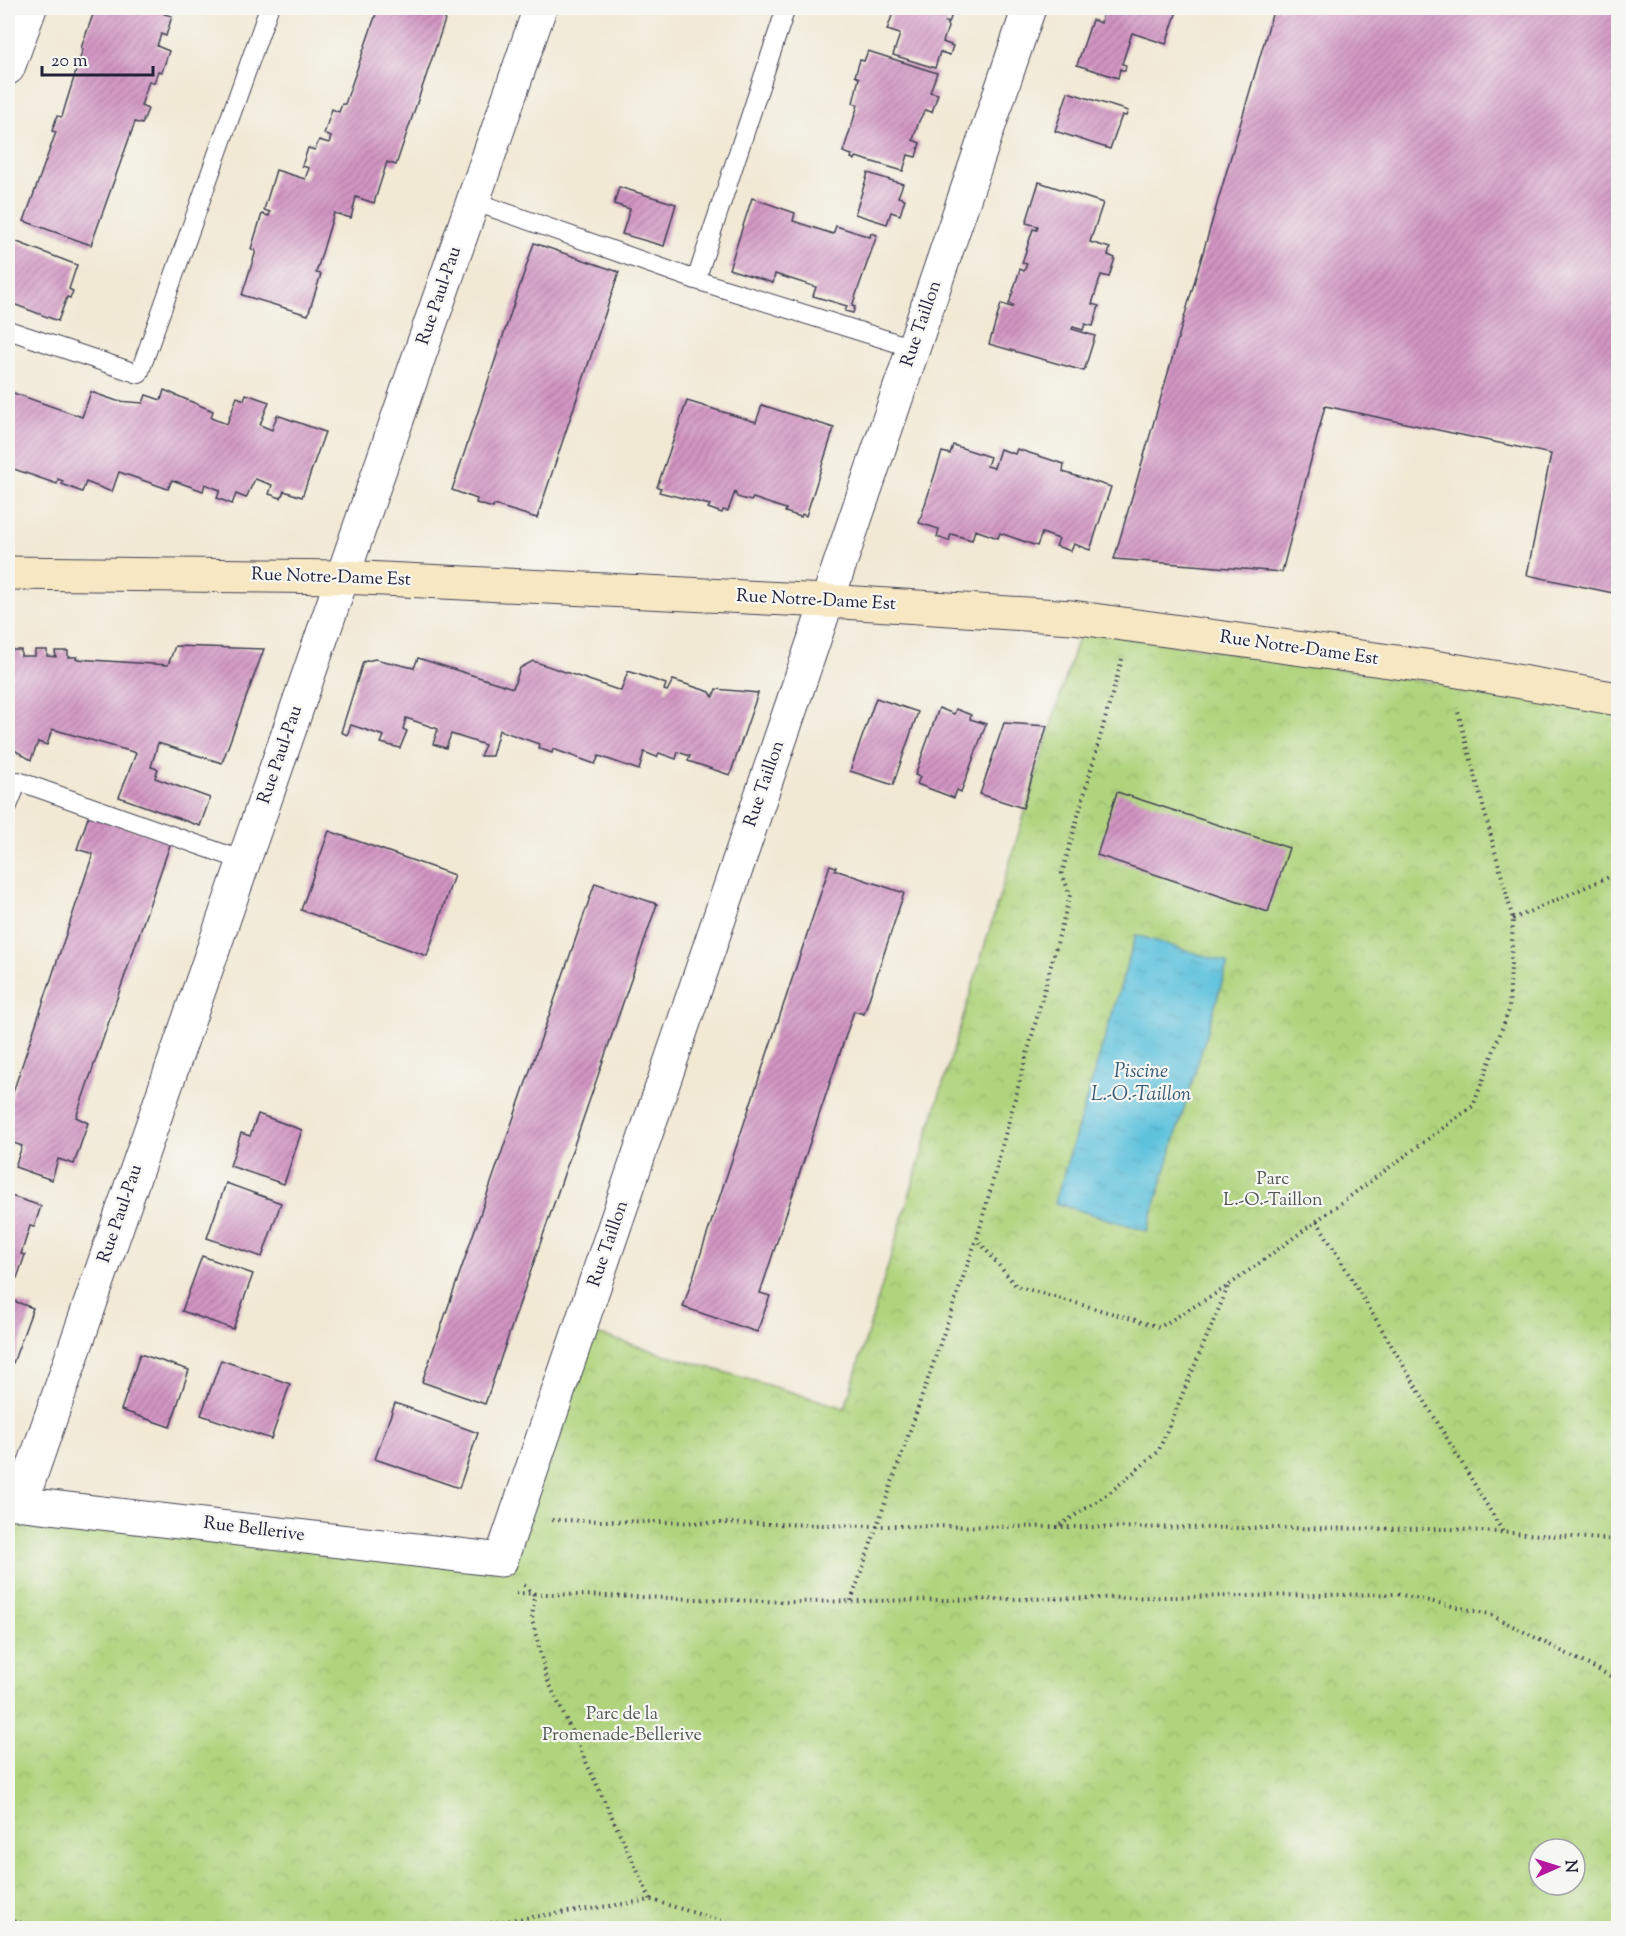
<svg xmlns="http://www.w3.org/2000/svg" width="1626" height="1936" font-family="'Sorts Mill Goudy',serif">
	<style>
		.park { fill: url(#park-crowns); stroke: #697b5c; stroke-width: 1.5; fill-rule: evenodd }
		.water { fill: url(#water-ripples); stroke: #40728c; stroke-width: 1.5 }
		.building { fill: url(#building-hatch) }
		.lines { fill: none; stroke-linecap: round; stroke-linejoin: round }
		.lane-casing { stroke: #414052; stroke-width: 20 }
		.street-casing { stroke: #414052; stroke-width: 35 }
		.secondary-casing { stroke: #414052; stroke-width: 35 }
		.path { stroke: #414052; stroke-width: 4; stroke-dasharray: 1.5 4.5; stroke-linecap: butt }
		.lane { stroke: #fff; stroke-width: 18 }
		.street { stroke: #fff; stroke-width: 33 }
		.secondary { stroke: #f7e8c3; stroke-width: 33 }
		.labels { text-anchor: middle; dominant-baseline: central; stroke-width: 4.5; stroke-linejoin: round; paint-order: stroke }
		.street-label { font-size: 18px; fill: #22223b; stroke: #f6f6f2 }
		.park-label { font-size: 18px; fill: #4d574f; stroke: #f6f6f2 }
		.water-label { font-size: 20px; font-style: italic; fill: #375a74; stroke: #f6f6f2 }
	</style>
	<defs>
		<pattern id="park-crowns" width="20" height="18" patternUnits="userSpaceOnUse" patternTransform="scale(1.5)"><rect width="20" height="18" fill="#b0d47d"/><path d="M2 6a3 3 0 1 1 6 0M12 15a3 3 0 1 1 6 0" fill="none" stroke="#97b66d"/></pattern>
		<pattern id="water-ripples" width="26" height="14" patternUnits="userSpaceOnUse" patternTransform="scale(1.5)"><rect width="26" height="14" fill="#5fc2dd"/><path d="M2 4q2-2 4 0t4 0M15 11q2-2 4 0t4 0" fill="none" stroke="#52a6bf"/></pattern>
		<pattern id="building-hatch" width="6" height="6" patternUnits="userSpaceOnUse" patternTransform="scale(1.5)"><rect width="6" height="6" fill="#d295c3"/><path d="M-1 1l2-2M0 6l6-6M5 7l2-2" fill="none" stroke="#aa79a0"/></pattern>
	</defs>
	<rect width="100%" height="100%" fill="#f6f6f2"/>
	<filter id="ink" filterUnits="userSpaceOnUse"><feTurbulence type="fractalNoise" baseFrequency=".0167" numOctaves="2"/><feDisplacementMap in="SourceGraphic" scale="12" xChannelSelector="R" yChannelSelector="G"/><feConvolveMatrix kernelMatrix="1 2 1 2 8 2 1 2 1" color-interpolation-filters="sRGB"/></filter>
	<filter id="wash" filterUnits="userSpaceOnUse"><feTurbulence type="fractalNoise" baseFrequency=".008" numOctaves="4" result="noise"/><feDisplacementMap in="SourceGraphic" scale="24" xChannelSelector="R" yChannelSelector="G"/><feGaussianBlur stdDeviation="1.35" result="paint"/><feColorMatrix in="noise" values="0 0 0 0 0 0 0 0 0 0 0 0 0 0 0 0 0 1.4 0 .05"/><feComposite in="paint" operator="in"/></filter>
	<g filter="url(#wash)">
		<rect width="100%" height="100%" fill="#f2e9d5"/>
		<path class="park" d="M1080,630L1618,710V1928H8V1502L501,1560L580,1329L845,1408ZM1539,1849H1575V1885H1539Z"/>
		<path class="water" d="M1136,935L1228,963L1147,1231L1055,1203Z"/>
		<g id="blocks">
			<g class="building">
				<path d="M91,8H166L164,14L172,16L166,36L161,34L157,46L169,51L162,72L158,71L154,83L149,81L141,106L148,109L142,124L135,122L91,245L24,221L56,132L52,131L57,116L62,117L66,103L83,49L81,48L95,9Z"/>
				<path d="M378,8H449L396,165L387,162L374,203L356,197L351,218L334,213L316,273L321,274L308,315L242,295L255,254V250L251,249L262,214L269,216L270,212L264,210L276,170L305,179L309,168L302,166L308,148L315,150L319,140L329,143L331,137L324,134L332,109L339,112L342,104H345Z"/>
				<path d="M889,8H954L949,23L946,22L948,27L943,42L953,46L950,55L940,52L935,68L893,55L900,34L887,30L894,10Z"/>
				<path d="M1104,8H1178L1166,44L1132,33L1122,64L1126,65L1125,71L1120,69L1118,78L1077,65L1092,20L1101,23Z"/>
				<path d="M1274,8H1618V594L1527,575L1551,454L1325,406L1282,572L1114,559Z"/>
				<path d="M868,51L937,73L930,92L938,94L932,112L925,110L919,121L913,140L920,143L916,157L908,155L903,171L856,157L855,160L851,158L852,155L843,152L858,105L853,103L859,78L855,76L860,60L864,61Z"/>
				<path d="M1068,92L1128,111L1126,116L1122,115L1110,149L1055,131Z"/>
				<path d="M868,173L903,184L898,197L905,199L900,215L891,212L887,224L855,214Z"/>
				<path d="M1039,182L1103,203L1090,242L1110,248L1108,255L1115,258L1109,277L1101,275L1092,304L1099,306L1093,326L1085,324L1083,330L1073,327L1072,329L1095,336L1084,371L989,344L1001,304L1012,307L1013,305L1009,304L1020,269L1024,271L1027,264L1022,263L1033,229L1037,230L1038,226L1026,223Z"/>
				<path d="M619,187L676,204L664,246L622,234L630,209L614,204Z"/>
				<path d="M752,198L795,213L793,221L833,234L836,226L870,237L871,233L877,235L852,306L855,307L853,313L845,311L847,306L813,296L816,287L775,274L773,283L729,269Z"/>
				<path d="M12,240L77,265L69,289L73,291L70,298L67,297L58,321L8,302V251Z"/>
				<path d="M534,243L619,272L537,518L494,505L493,508L476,503L477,499L452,490Z"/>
				<path d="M164,390L213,411L211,418L227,424L237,397L244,400L246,394L269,402L260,425L272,430L277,415L325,432L302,497L284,491L281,498L269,494L272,485L255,479L246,498L236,494L232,504L217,498L220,490L205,484L203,491L172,480L168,489L119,472L112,492L86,482L82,492L62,484L63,481L58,479L57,484L8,467V391L82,417L91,392L117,401L143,403L146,395L161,400Z"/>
				<path d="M687,401L756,422L762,405L834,428L806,516L802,514L801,517L785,512L786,509L753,498L751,501L737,497L735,492L728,511L723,510L722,513L708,508L710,505L659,492L661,488L657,487Z"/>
				<path d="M953,445L990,457L987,466L994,468L1000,449L1015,454L1017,449L1064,464L1063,472L1111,487L1090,550L1074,544L1071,551L1056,546L1059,539L1042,533L1037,546L1000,533L998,538L975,530L972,540L951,534L949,541L937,537L939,529L919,523L942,452L950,454Z"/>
				<path d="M175,646L264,649L222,763L158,743L151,767L158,769L155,778L210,798L200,826L119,797L136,753L133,752L52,729L47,745L38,742L31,760L13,749L8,763L9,650H21V656H35V650H47V656L56,657L55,651H68V657H77L76,659L168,665Z"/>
				<path d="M418,658L513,688L520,668L533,661L621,691L628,671L666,684L664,690L667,691L673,680L710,692L713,697L716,689L758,693L730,775L688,761L690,756L678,752L676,759L659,753L657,757L644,752L639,770L599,756L595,764L553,749L552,753L538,748L539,744L499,730L492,756H480L485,745L451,734L446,748L433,744L438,729L406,718L403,729L407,731L400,748L381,743L384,736L351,725L347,735L341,732L363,662L375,659L414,668Z"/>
				<path d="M876,698L918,712L893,785L850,771Z"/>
				<path d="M939,708L954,714L956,709L971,715L970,719L986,724L961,792L957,790L954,798L917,784L920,777L915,775Z"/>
				<path d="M1004,723L1047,726L1023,808L980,794Z"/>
				<path d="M1117,792L1289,848L1268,912L1097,855Z"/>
				<path d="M89,815L171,842L76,1117L88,1123L74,1164L58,1159L52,1180L15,1167L22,1146L8,1141V1107L93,854L77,849Z"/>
				<path d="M329,831L454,875L427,956L301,910Z"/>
				<path d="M830,865L836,867L835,870L904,893L864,1014L854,1011L800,1172L760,1293L770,1296L757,1332L683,1307Z"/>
				<path d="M595,883L657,904L485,1404L422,1382Z"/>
				<path d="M258,1114L302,1130L284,1184L230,1166L241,1133L250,1136Z"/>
				<path d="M226,1183L281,1203L262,1257L207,1238Z"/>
				<path d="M8,1195L41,1206L34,1227L30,1226L21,1254L25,1255L17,1278L8,1275Z"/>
				<path d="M202,1256L253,1274L233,1329L182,1311Z"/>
				<path d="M8,1299L33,1308L13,1363L8,1361Z"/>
				<path d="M140,1354L189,1370L170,1427L121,1410Z"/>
				<path d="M221,1360L290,1384L271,1439L201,1415Z"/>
				<path d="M395,1403L478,1433L459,1488L375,1459Z"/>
			</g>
		</g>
	</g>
	<g filter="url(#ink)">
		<use href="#blocks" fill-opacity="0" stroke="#414052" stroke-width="1.5"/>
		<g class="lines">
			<defs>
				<g id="lane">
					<path d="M473,201L696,280L913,348"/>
					<path d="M696,280L786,8"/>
					<path d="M8,330L139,374L269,8"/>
					<path d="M8,806L18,781L244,861"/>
				</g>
				<g id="street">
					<path d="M8,68L30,8"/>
					<path d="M8,1502L501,1560L1029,8"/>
					<path d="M21,1503L540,8"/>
				</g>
				<path id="secondary" d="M8,573L343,577L827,601L1072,617L1447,669L1618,699"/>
			</defs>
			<use href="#lane" class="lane-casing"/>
			<use href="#street" class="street-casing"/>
			<use href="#secondary" class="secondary-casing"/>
			<g class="path">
				<path d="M1122,659L1062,873L1070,895L977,1239L1016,1286L1160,1327L1228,1286L1473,1106L1509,1010L1513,919L1457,708"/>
				<path d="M1513,919L1618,873"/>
				<path d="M1317,1221L1503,1532"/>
				<path d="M552,1520L878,1526L1451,1529L1618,1540"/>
				<path d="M1060,1525L1108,1494L1158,1452L1228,1287"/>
				<path d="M524,1585L534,1595L532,1620L547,1679L651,1900"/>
				<path d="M516,1593L791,1602L1397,1594L1489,1614L1618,1680"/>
				<path d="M851,1601L976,1240"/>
				<path d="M8,1921L59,1928"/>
				<path d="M455,1928L651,1900L746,1928"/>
			</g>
			<use href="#lane" class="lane"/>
			<use href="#street" class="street"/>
			<use href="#secondary" class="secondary"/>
		</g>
	</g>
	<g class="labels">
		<g class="street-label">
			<text transform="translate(440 296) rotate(-71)">Rue Paul-Pau</text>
			<text transform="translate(922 324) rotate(-71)">Rue Taillon</text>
			<text transform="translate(331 578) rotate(2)">Rue Notre-Dame Est</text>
			<text transform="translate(816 601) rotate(3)">Rue Notre-Dame Est</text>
			<text transform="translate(1299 649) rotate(8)">Rue Notre-Dame Est</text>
			<text transform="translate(281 755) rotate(-71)">Rue Paul-Pau</text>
			<text transform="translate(765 784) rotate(-71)">Rue Taillon</text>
			<text transform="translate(121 1214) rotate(-71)">Rue Paul-Pau</text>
			<text transform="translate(609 1244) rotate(-71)">Rue Taillon</text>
			<text transform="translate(254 1530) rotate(7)">Rue Bellerive</text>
		</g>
		<g class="park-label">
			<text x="1273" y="1180">Parc<tspan x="1273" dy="21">L.-O.-Taillon</tspan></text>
			<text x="622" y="1715">Parc de la<tspan x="622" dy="21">Promenade-Bellerive</tspan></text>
		</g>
		<g class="water-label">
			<text x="1141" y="1072">Piscine<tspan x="1141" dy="23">L.-O.-Taillon</tspan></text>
		</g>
	</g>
	<rect width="1626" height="1936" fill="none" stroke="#f6f6f2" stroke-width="30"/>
	<g transform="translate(1557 1867) rotate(87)"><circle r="28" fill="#f6f6f2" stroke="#a1a1a9" stroke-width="1.5"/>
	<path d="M0-4.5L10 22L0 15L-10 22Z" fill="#b5179e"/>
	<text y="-9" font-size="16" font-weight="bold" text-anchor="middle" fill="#22223b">N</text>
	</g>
	<path d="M42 66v9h111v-9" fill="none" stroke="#22223b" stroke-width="3"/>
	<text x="51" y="66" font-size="18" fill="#22223b" stroke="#f6f6f2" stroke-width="4.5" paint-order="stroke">20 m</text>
</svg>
